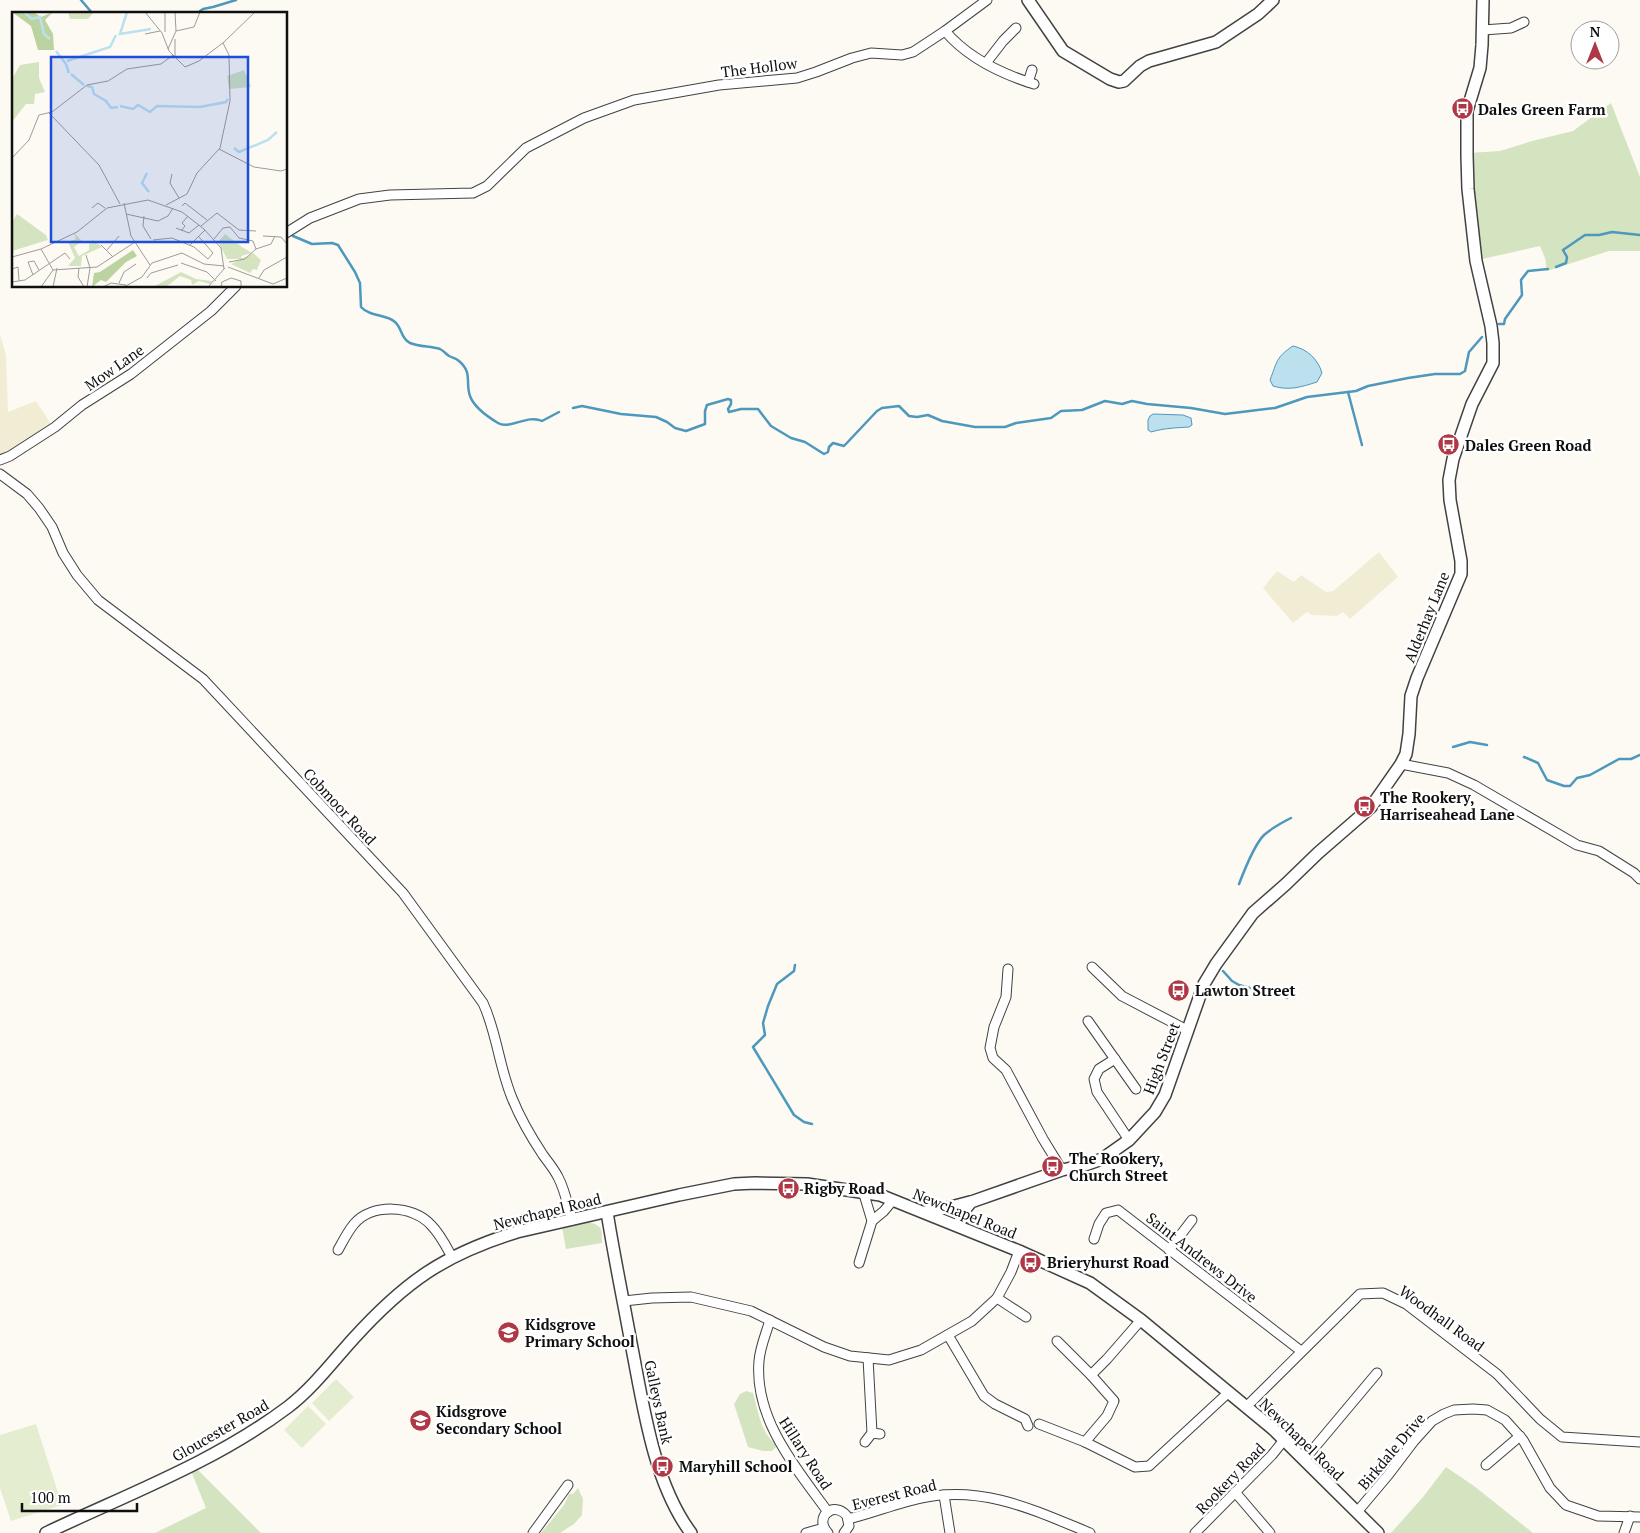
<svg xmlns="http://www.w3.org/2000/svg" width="1640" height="1533" font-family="'PT Serif',serif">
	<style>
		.farmland { fill: #f1edd5 }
		.green { fill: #d5e4c0 }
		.pitch { fill: #e5edd0 }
		.water { fill: #bde0ef; stroke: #4d98bd }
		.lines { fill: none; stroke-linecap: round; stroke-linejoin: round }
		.stream { stroke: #4d98bd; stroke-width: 2.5 }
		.minor-casing { stroke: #424242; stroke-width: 11 }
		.tertiary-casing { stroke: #424242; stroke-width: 14 }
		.minor { stroke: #fff; stroke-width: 9 }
		.tertiary { stroke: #fff; stroke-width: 11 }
		.labels { text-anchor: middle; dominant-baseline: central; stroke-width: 5; stroke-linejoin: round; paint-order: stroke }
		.street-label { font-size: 15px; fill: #0f0f0f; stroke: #fff }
		.poi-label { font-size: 15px; font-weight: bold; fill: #0f0f0f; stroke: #fff; text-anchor: start }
		.inset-river { fill: none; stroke: #bde0ef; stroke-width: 2.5 }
		.inset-road { fill: none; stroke: #9e9c98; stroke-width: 1 }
		.view { fill: #1d4ed8; fill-opacity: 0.15; stroke: #1d4ed8; stroke-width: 2.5 }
		.inset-edge { fill: none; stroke: #0f0f0f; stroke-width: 2.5 }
	</style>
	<rect width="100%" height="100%" fill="#fdfaf3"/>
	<g class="farmland">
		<path d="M0,334L6,355L8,412L36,401L51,424L8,452L0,455Z"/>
		<path d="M1379,552L1398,577L1350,619L1343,612L1337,616L1312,615L1307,612L1293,623L1263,588L1277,571L1294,582L1301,575L1326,592L1333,591Z"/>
	</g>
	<g class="green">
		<path d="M1611,103L1640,177V251H1609L1547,271L1545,258L1540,246L1478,260L1469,153L1500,151L1532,141L1573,131Z"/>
		<path d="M589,1222C603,1226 602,1230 602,1243L566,1249L562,1227Z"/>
		<path d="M746,1391L753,1393C758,1409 760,1433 776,1444V1447L772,1451H763L748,1447L734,1404L740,1394Z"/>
		<path d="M192,1465L199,1471L261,1533H155L206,1508L189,1466Z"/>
		<path d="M1446,1467L1474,1486L1533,1533H1391L1423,1497Z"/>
		<path d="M578,1488L583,1499L582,1515L574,1524L560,1533H541L564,1505L569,1494H573Z"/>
	</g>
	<g class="pitch">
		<path d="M336,1379L354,1397L329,1421L312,1403Z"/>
		<path d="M308,1406L326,1424L302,1448L284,1430Z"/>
		<path d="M36,1424L62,1505L11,1521L0,1488V1435Z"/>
	</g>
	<g class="water">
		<path d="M1293,346C1307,349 1318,359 1322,373L1317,382C1301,387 1289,391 1273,386L1270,380C1277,362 1276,357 1293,346Z"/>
		<path d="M1153,414L1183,415L1191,418L1192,425L1189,427C1175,428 1165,428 1151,432L1148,430V420L1150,416Z"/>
	</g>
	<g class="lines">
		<g class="stream">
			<path d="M81,0L93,14"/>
			<path d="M196,14L203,9L213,7L236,0"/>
			<path d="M293,236L312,244L332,243L338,245L355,272L360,283L361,307C370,317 386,314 395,322C402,328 401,339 410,343C420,347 430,346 440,349C444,351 446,354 449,356C453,358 456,358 459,361C473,373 465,382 470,396C474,407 488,417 498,423C509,430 528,414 542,421L559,412"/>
			<path d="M1556,267L1566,263L1567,257L1563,250L1585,235H1599L1612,232L1640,235"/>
			<path d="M1499,324H1504L1505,319L1522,295L1521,280L1528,271L1548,269"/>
			<path d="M1348,392L1362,445"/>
			<path d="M573,408L582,406L621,414L656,417L667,422L675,428L686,431L705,424V411L707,405L728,399L731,400V404L728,409L729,412L741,409H758L771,426L791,438L805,442L824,454L828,452L829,447L833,443L844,446L877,411L882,408L899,406L909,416L917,417L928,415L942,421L975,427H1005L1016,423L1051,418L1061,411L1082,410L1105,401L1122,404L1132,401L1147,404L1191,408L1225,414L1275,408L1307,397L1356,391L1368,386L1408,378L1435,374H1460L1465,371L1469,352L1482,337"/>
			<path d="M1453,747L1470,742L1487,745"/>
			<path d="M1524,757L1538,763L1547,780L1564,786H1570L1577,778L1590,775L1619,759H1631L1640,755"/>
			<path d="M1239,884C1244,871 1255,844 1264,835C1272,828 1281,823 1291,818"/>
			<path d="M795,965L794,971L777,984L768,1006L763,1023L765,1035L753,1047L794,1115L804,1122L812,1124"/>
			<path d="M1223,971L1232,981L1239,985L1250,988L1274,991L1287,998"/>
		</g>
		<defs>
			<g id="minor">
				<path d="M1483,30L1511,28L1524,22"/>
				<path d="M945,31C967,57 1002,74 1034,84"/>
				<path d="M986,63L1003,41L1016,28"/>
				<path d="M1028,82L1032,70"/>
				<path d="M286,233L310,218L359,199L390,195L473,193L487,186L526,148L584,118L634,100L719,85L797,78L816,72L852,58L871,53L902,55L913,52L945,31L987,0"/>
				<path d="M0,460L10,456L55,427L82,405L131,374L211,311L236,286"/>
				<path d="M0,474L27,494L39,508L52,527L63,553L77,575L98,600L203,679L403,893L483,1003C497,1033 499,1067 512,1098C520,1118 531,1137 543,1155C548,1162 554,1169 558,1177C565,1190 568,1206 572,1220"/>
				<path d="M1401,764L1448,773L1474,785L1577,845L1599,851L1634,873L1640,879"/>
				<path d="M1092,967L1122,996L1187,1030"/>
				<path d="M1008,969L1006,997L994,1027L990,1048L993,1058L1006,1070L1043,1139L1062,1170"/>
				<path d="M1088,1021L1136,1089"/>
				<path d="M1115,1059L1099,1069L1094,1079L1097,1092L1129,1140"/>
				<path d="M863,1191L872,1221"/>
				<path d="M1094,1239L1099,1224L1106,1213L1118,1210L1301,1351"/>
				<path d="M338,1250C343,1241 348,1231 354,1224C372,1203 413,1205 431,1225C440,1234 446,1246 452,1257"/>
				<path d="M1169,1250L1192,1220"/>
				<path d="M859,1263L872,1221L884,1211L893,1200"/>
				<path d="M997,1298L1026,1317"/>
				<path d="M624,1301L652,1298L691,1297L751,1311L824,1347L850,1356L889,1360L921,1350L972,1321L997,1298L1011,1272L1019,1251"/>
				<path d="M770,1320C766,1334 760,1347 759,1361C754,1419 796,1468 828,1512"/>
				<path d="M948,1335L984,1396L995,1404L1025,1419L1028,1426"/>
				<path d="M1057,1341L1091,1375"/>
				<path d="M868,1358L872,1433"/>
				<path d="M1247,1406L1360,1294L1383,1293L1406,1304L1497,1374L1540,1419L1562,1437L1640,1442"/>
				<path d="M1039,1424L1085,1442L1135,1467L1149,1466L1229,1392"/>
				<path d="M865,1442L872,1433L880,1434"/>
				<path d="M1085,1442L1107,1416L1114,1401L1091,1375L1107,1359L1141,1320"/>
				<path d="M1304,1460L1377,1373"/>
				<path d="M1486,1465L1520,1436"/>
				<path d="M1235,1492L1270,1533"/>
				<path d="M944,1495L950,1533"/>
				<path d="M1357,1512L1389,1474L1414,1441L1432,1421L1444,1414L1454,1410L1473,1409L1487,1410L1505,1420L1523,1440L1550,1488L1566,1505L1598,1516L1640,1517"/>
				<path d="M848,1519C873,1513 897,1503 921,1498C983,1485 1034,1510 1090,1533"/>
				<path d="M533,1533L568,1485"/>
				<path d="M806,1533L824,1528"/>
				<path d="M828,1533C813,1517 834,1500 847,1516L849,1526L844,1533"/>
				<path d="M1195,1533L1272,1455L1284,1440"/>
				<path d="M1624,1533L1630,1516"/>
			</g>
			<g id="tertiary">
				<path d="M1028,0L1063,51L1110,79L1119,82L1124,81L1140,66L1149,61L1216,42L1258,14L1273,0"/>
				<path d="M607,1212C614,1256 623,1299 631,1343C643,1404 653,1482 691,1533"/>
				<path d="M925,1212L951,1207L970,1202"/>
				<path d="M959,1226C961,1216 964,1209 971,1202L1062,1170L1085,1165L1102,1159L1129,1140L1155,1112L1165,1095L1204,984L1216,964L1253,913L1286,884L1318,853L1371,807L1401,764L1406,754L1409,734L1411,696L1417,678L1461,574V561L1450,500L1449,480L1453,459L1472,404L1493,363V343L1491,326L1476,261L1468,189L1467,156V111L1480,68L1482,45L1483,0"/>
				<path d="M46,1533C128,1494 215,1462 288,1407C313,1388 333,1361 354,1338C405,1282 443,1255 517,1232L679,1195L734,1184L755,1183L807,1184L880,1195L1019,1251L1090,1283L1141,1320L1273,1429L1378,1533"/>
			</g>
		</defs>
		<use href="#minor" class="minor-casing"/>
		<use href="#tertiary" class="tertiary-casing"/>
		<use href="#minor" class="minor"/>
		<use href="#tertiary" class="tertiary"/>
	</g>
	<defs>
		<symbol id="bus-disc" viewBox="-11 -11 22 22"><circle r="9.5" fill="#ae3846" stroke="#fff"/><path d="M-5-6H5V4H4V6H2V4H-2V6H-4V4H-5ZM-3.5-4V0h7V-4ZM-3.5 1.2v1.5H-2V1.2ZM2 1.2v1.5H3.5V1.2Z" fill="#fff"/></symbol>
		<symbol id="school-disc" viewBox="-11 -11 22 22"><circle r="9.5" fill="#ae3846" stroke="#fff"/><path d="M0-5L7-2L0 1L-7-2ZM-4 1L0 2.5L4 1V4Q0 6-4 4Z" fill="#fff"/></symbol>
	</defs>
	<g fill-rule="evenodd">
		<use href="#bus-disc" x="1450" y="96" width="25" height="25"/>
		<use href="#bus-disc" x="1436" y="432" width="25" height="25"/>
		<use href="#bus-disc" x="1352" y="794" width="25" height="25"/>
		<use href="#bus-disc" x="1166" y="978" width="25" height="25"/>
		<use href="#bus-disc" x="1040" y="1154" width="25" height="25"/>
		<use href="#bus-disc" x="776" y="1176" width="25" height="25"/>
		<use href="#bus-disc" x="1018" y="1250" width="25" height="25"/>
		<use href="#school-disc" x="496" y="1320" width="25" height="25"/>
		<use href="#school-disc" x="408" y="1408" width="25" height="25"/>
		<use href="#bus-disc" x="650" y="1454" width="25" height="25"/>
	</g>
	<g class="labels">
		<g class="street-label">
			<text transform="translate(759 67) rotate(-7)">The Hollow</text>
			<text transform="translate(114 367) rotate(-35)">Mow Lane</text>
			<text transform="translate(1426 617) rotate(-68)">Alderhay Lane</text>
			<text transform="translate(340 806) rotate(47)">Cobmoor Road</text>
			<text transform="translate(1161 1058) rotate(-69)">High Street</text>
			<text transform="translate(547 1211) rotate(-14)">Newchapel Road</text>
			<text transform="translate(965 1213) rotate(22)">Newchapel Road</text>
			<text transform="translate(1202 1257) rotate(38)">Saint Andrews Drive</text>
			<text transform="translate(1442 1318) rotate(36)">Woodhall Road</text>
			<text transform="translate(659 1402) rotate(78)">Galleys Bank</text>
			<text transform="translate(220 1430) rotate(-30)">Gloucester Road</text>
			<text transform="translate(1302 1439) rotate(44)">Newchapel Road</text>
			<text transform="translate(1391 1451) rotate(-50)">Birkdale Drive</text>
			<text transform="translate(806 1453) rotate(57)">Hillary Road</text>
			<text transform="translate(1230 1478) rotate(-46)">Rookery Road</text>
			<text transform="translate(894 1494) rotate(-14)">Everest Road</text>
		</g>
		<g class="poi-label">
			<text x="1478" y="109">Dales Green Farm</text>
			<text x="1465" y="445">Dales Green Road</text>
			<text x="1380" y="797">The Rookery,<tspan x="1380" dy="17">Harriseahead Lane</tspan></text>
			<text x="1195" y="990">Lawton Street</text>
			<text x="1069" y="1158">The Rookery,<tspan x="1069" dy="17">Church Street</tspan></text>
			<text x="804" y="1188">Rigby Road</text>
			<text x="1047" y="1262">Brieryhurst Road</text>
			<text x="525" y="1324">Kidsgrove<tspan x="525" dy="17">Primary School</tspan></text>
			<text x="436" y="1411">Kidsgrove<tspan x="436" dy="17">Secondary School</tspan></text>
			<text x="679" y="1466">Maryhill School</text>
		</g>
	</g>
	<g transform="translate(12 12)">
		<rect width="275" height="275" fill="#fdfaf3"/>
		<path d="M56,0H82L76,7H58ZM27,50V66L33,80L23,82L22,92H14L0,110V67L8,53ZM232,58L239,75L217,77L215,64ZM5,202L34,223L36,228L0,239V210ZM62,221L70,229L62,235L67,244L77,238V232L81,228L90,235L70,244L69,254H56L63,246L56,230L64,227ZM213,222L230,235L240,241L229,244L230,247H215L206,230ZM241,241L249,248L245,258L241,257L238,261L219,252ZM169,260L184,267L200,269L198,272L187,269L180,273L179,268L168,264L154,275H141Z" fill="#d5e4c0"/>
		<path d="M0,0L23,1L29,5L41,0L33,8L41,22L42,38H26L19,14ZM121,238L125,244L114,250L94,270L89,268L80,275L82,261L88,260Z" fill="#bbd3a1"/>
		<path class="inset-river" d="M12,0L20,7L28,5L32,22L38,27M115,0L108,22L139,17M44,39L54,52L57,61M55,49L98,35L104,23M59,62L72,73M75,74L80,75L82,82L94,89L99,96L106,95M108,94L121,97L126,93L138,100L145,94L188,95L214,90L216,87M222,136L227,140L256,128L265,120M135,161L130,171L137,180"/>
		<path class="inset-road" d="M133,0L150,21L157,39L173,55L187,49L212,30L243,0M164,19L182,15L188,0M153,20V0M133,22L148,19M163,27V45M156,37L164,19L163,0M37,101L87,153L108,192M207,137L242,155L269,159L275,157M0,146L17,128L27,103L40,100L75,73L96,69L115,57L149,52L161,43M160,162L158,171L167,186M112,191L119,224L138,253M154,193L175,182L185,161L208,136L218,89L217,43L211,31M170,194L173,191L195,208M80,196L86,191L93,196M114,202L146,209L156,204L161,196M132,204L131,214L139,227M189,214L205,201L227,218L244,219M164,216L177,221L187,213M169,219L173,214L170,211L176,204M251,224L269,225L275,232M202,227L211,216L218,215L227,226L241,229L244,237M141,228L160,226L182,235L196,247L201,241L187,225M89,233L101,245M178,233L193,218M29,237L41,258M95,238L107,224M74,243L78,256L75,275M0,245L29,237L65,220L95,196L136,188L170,200L192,217L209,236L212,257M217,250L233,247L244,237L259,232L263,224M169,251L195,260L204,269M216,255L261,272L275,266M67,256L66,265L72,275M0,257L6,255L7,269M21,263L16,250L22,249L27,258M135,266L139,261L166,253M247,266L252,258L275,245M0,270L13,268L53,241L58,247M107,271L112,260L124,252M29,275L41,258L85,255L123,230M41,275L45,256M91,275L99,271L114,273M112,275L130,265L140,251L170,241L192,252L212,254M196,275L213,256M209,275L210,270L219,266L229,269V275"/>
		<path class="view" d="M39,45H236V230H39Z"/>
		<rect width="275" height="275" class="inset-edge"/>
	</g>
	<g transform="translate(1595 45)"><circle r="24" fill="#ffffff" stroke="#9f9f9f"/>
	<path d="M0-4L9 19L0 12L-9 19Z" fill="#ae3846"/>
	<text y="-8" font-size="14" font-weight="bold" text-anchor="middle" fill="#0f0f0f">N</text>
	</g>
	<path d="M22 1503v8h115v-8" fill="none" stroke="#0f0f0f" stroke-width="2.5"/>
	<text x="30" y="1503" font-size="15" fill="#0f0f0f" stroke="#ffffff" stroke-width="4" paint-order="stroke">100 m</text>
</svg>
